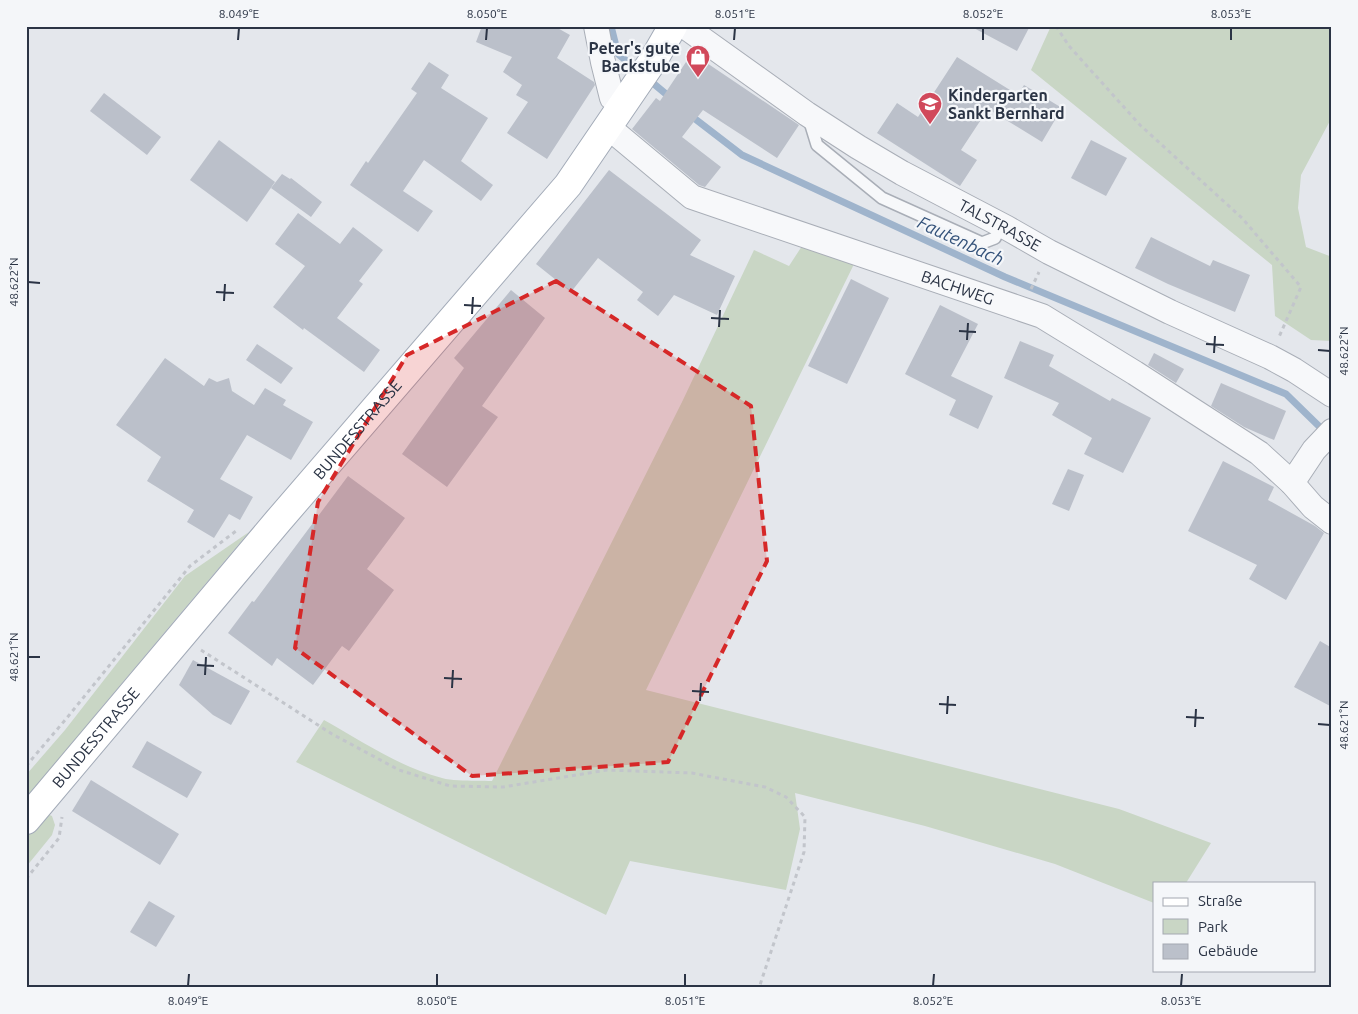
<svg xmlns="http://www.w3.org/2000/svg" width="1358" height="1014" font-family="Ubuntu,sans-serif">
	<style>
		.green { fill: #c9d6c5 }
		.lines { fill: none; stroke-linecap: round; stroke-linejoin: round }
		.stream { stroke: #9fb4cc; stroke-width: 7 }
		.building { fill: #bbc0ca }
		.lane-casing { stroke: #a9aeb7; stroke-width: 14 }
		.street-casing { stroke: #a9aeb7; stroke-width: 26 }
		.primary-casing { stroke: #a3abb8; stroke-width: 30 }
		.path { stroke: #c2c5cb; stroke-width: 3; stroke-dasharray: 4 4; stroke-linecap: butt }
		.lane { stroke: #f7f8fa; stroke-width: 11 }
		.street { stroke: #f7f8fa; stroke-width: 24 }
		.primary { stroke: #fff; stroke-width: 28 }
		.marked { fill: #d62828; fill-opacity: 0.2; stroke: #d62828; stroke-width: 4; stroke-dasharray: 10 6; stroke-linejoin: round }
		.ticks { fill: none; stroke: #2b3445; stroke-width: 2 }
		.labels { text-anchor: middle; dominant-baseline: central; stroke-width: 4.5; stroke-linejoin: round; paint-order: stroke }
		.poi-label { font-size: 16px; font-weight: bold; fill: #2b3445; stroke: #f4f6f9; text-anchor: end }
		.street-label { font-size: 16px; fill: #2b3445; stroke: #f4f6f9 }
		.water-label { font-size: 18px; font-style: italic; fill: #34527a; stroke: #f4f6f9 }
		.neatline { fill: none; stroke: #2b3445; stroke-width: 2 }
		.ticks-label { font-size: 12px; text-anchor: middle; fill: #2b3445 }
	</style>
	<rect width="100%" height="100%" fill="#e4e7ec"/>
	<g class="green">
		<path d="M1051,26H1332V117L1301,175L1298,208L1306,247L1332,257V341L1311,340L1275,316L1272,265L1031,70Z"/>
		<path d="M802,246L855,262L646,690L1119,809L1211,843L1186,883H1154V903L1055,864L925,826L795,793L800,829L786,890L630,861L606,915L296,762L324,720C362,741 399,767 442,778C456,782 478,780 492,781L682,402L754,250L789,266Z"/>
		<path d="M249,532L101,708L26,801V775L65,730L185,576Z"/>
		<path d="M47,814L52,816L55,825L52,835L26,867V835L42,816Z"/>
	</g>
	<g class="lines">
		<g class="stream">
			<path d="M611,26L618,54L640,72"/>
			<path d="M648,79L672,99"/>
			<path d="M690,115L742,155L1005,277L1286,394L1326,433"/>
		</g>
	</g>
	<g class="building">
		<path d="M482,26H554L570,35L557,58L594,82L595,85L547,159L507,133L528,102L516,95L522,85L503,72L512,57L476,42Z"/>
		<path d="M970,26H1030L1017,51Z"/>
		<path d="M692,53L799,125L777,158L703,110L682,137L721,167L705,187L699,185L632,129L656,98L660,101Z"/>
		<path d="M957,57L1018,95L1024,85L1062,108L1042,142L988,109L961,150L977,160L960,186L877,133L897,103L918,117Z"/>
		<path d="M429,62L449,75L441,88L488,118L461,161L493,185L481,201L424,160L403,191L433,211L418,232L350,185L366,161L368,163L417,93L411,89Z"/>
		<path d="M104,93L161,137L147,155L90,111Z"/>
		<path d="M219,140L275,182L247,222L190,180Z"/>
		<path d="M1091,140L1127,158L1106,196L1071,178Z"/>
		<path d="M609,170L701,240L690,255L735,276L717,315L674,295L658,316L637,300L643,292L598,258L571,292L536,264Z"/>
		<path d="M282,174L290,179L291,178L322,202L311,217L271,188Z"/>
		<path d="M298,213L340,244L353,227L383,250L359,281L363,284L337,318L380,350L364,372L304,328L303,330L273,307L305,266L275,244Z"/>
		<path d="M1151,237L1210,266L1213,260L1250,275L1235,312L1168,284L1135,268Z"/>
		<path d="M851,279L889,298L847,384L808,366Z"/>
		<path d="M511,290L545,318L482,406L498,417L447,487L402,454L464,368L454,358Z"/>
		<path d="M940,305L978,324L951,376L993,396L978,429L949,415L956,400L905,374Z"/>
		<path d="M1020,341L1054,355L1049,366L1110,401L1112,398L1151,418L1123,473L1084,454L1092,438L1052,415L1059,403L1004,378Z"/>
		<path d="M257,344L293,368L281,384L246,360Z"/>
		<path d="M1154,353L1184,369L1176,383L1148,365Z"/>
		<path d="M165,358L204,386L209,378L217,382L229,378L232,391L254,405L265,388L286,400L283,405L313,422L291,460L247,435L220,479L253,497L240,520L229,514L214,538L187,522L194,510L147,481L161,457L116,425Z"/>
		<path d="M1221,383L1286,411L1274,440L1244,427L1211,406Z"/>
		<path d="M1223,461L1274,487L1268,500L1315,526L1324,533L1286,600L1249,579L1257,565L1188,531Z"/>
		<path d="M1068,469L1084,475L1069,511L1052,504Z"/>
		<path d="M348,476L405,518L367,569L394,590L349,651L342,646L313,685L277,658L272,666L228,633L252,601L254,602Z"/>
		<path d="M1320,641L1332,648V707L1294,687Z"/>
		<path d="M193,660L250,691L231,725L213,715L179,685Z"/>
		<path d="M147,741L202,772L187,798L132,767Z"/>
		<path d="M91,780L179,834L160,865L72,811Z"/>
		<path d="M149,901L175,916L156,947L130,932Z"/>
	</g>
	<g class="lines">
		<defs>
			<path id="lane" d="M809,119L817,145L882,198L982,243L995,238L1001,225"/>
			<g id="street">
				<path d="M596,26L603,62L612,98L622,106"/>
				<path id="s1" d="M684,26L807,114L858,147L902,173L1007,228L1049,252L1170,312L1270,357L1294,370L1332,395"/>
				<path id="s2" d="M608,127L692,197L1042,316L1135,373L1259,453L1292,483L1313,507L1332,522"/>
				<path d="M1292,483L1314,450L1332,431"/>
			</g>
			<g id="primary">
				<path id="s3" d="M26,820L278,521L568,185L654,59L673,26"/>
			</g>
		</defs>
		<use href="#lane" class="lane-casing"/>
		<use href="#street" class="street-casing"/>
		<use href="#primary" class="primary-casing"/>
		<g class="path">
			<path d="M1056,26L1069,46L1140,125L1242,218L1301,287L1279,337"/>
			<path d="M1031,289L1039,272"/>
			<path d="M201,650L332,734L399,770L450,786L503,787L607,770L692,773L765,787L786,797L805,817L804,852L759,988"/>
			<path d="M26,766L66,719L190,566L236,531"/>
			<path d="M26,879L59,838L62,817"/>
		</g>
		<use href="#lane" class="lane"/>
		<use href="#street" class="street"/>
		<use href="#primary" class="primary"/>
	</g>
	<path class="marked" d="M556,281L751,406L767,561L668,762L472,776L295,648L318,502L407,355Z"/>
	<path class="ticks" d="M238,40L239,28M486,40L487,28M734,40L735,28M983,40V28M1231,40V28M28,282L40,283M216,292L234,293M224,301L225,284M464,305L481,306M472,314L473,297M711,318L729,319M719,327L720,310M959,331L976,332M967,340L968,323M1206,344L1224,345M1318,350L1330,351M1214,353L1215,336M28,657H40M197,665L214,666M205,675L206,657M444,678L462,679M452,688L453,670M692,691L709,692M700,701L701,683M939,704L956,705M947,714L948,696M1186,717L1204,718M1318,724L1330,725M1195,727L1196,709M188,986L189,974M437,986V974M685,986V974M933,986L934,974M1181,986L1182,974"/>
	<defs>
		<symbol id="shop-pin" viewBox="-11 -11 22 30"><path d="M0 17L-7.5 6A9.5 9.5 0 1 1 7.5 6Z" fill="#d1495b" stroke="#f4f6f9"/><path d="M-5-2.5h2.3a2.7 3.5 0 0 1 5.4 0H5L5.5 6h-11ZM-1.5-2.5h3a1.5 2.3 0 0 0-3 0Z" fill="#fff"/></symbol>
		<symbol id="school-pin" viewBox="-11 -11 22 30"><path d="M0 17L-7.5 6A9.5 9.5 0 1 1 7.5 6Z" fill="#d1495b" stroke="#f4f6f9"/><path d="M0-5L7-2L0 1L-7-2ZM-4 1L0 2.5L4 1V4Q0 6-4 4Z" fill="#fff"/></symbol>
	</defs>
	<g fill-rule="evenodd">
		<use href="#shop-pin" x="684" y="43" width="28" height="38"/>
		<use href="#school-pin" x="916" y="90" width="28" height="38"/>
	</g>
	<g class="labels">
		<g class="poi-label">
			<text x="680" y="48">Peter's gute<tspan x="680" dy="18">Backstube</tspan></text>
			<text x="948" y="95" text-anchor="start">Kindergarten<tspan x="948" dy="18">Sankt Bernhard</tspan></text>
		</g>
		<g class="street-label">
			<text stroke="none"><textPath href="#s1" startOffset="374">TALSTRASSE</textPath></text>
			<text stroke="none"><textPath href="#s2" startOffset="390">BACHWEG</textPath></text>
			<text stroke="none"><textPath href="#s3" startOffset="512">BUNDESSTRASSE</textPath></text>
			<text stroke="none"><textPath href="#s3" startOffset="108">BUNDESSTRASSE</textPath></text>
		</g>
		<g class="water-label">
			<text transform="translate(961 240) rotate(25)">Fautenbach</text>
		</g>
	</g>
	<rect width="1358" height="1014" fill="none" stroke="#f4f6f9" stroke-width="55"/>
	<rect x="1153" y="882" width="162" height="90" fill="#f4f6f9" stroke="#a4a8b1"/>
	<rect x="1163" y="898" width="25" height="8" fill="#ffffff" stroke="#a4a8b1"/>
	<text x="1198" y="906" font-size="15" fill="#2b3445">Straße</text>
	<rect x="1163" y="919" width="25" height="15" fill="#c9d6c5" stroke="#a4a8b1"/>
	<text x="1198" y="932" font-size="15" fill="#2b3445">Park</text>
	<rect x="1163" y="944" width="25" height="15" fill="#bbc0ca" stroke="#a4a8b1"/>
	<text x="1198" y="956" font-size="15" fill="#2b3445">Gebäude</text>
	<rect x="28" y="28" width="1302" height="958" class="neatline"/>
	<g class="ticks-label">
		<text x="239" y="18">8.049°E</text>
		<text x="487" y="18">8.050°E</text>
		<text x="735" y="18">8.051°E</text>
		<text x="983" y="18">8.052°E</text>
		<text x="1231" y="18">8.053°E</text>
		<text transform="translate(14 282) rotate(-90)" y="4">48.622°N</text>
		<text transform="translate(1344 351) rotate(-90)" y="4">48.622°N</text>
		<text transform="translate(14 657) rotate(-90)" y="4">48.621°N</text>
		<text transform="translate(1344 725) rotate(-90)" y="4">48.621°N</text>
		<text x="188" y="1005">8.049°E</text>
		<text x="437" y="1005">8.050°E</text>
		<text x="685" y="1005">8.051°E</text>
		<text x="933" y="1005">8.052°E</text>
		<text x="1181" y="1005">8.053°E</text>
	</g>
</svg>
